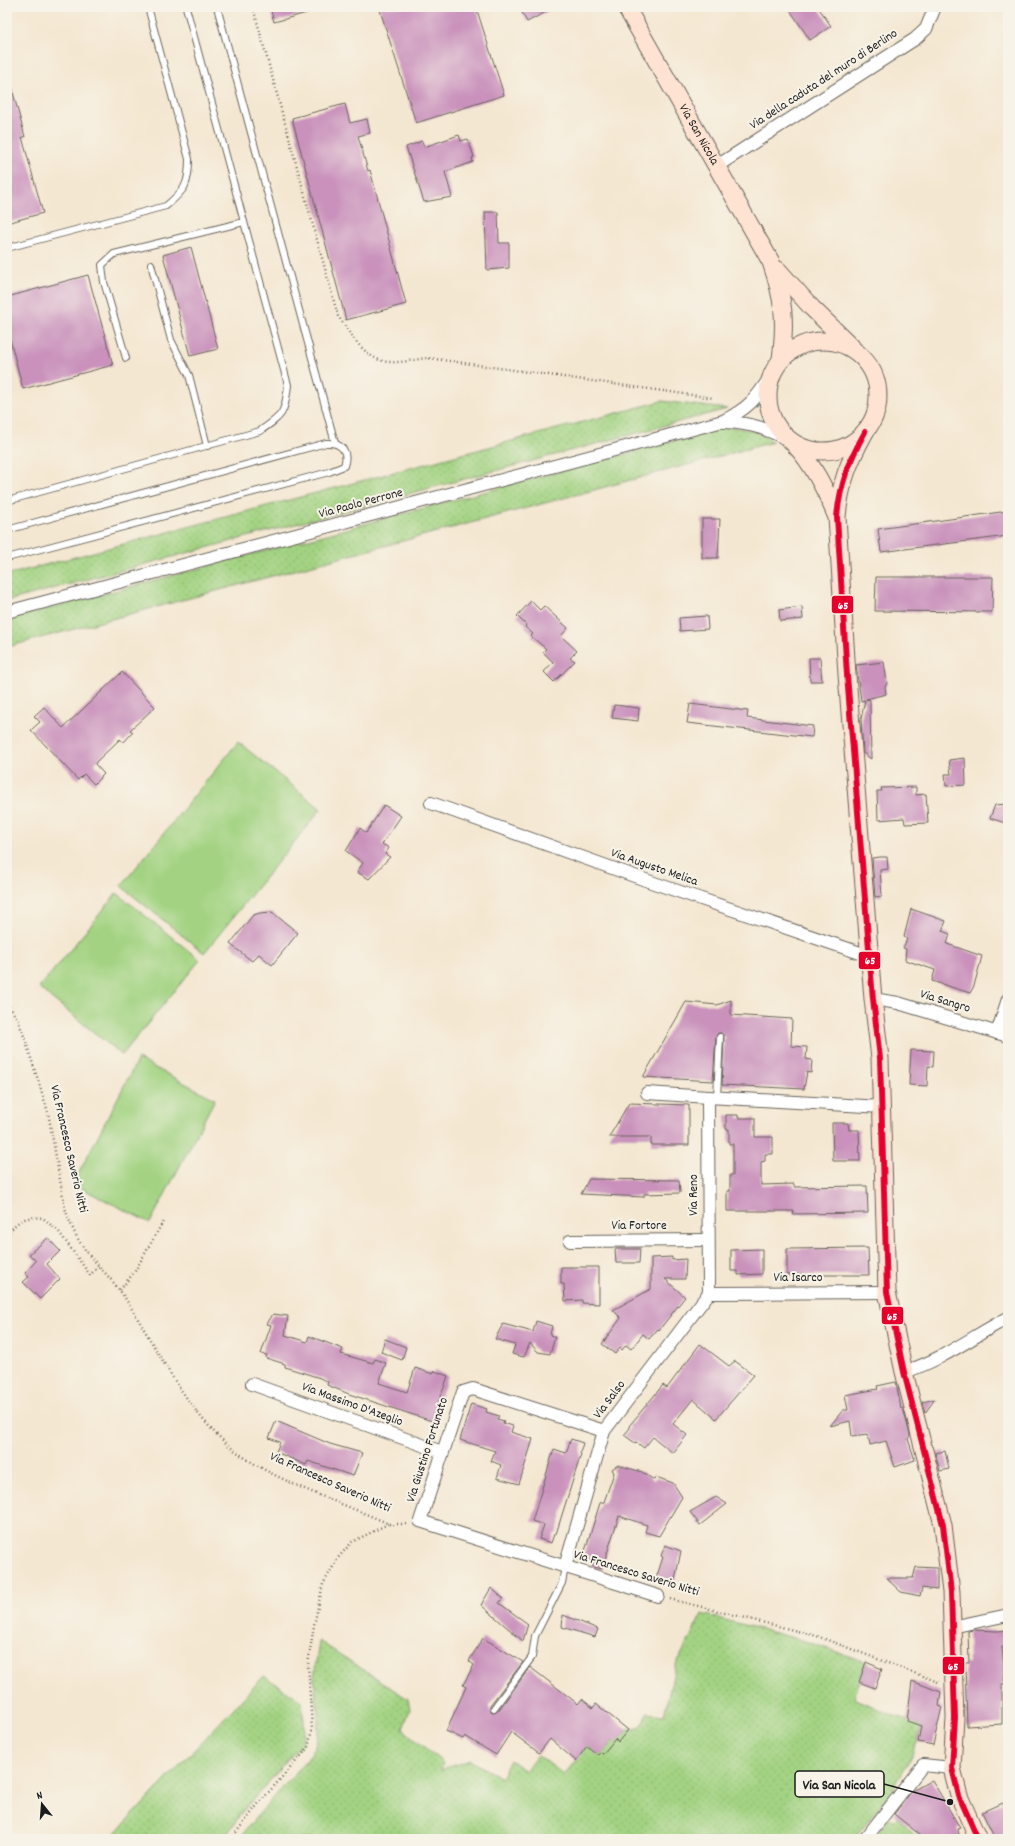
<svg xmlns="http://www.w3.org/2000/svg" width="1015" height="1846" font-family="Dekko,sans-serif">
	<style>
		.grass { fill: url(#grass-dots); stroke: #60784f }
		.garden { fill: #a3d382; stroke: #60784f }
		.building { fill: #c991bc }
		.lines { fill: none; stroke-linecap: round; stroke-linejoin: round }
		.lane-casing { stroke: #68635b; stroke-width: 8 }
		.street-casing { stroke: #68635b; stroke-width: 14 }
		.secondary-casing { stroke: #68635b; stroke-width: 19 }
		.path { stroke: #68635b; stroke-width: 2.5; stroke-dasharray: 1 3; stroke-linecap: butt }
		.lane { stroke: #fff; stroke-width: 6 }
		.street { stroke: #fff; stroke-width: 12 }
		.secondary { stroke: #fee3d2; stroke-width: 17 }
		.bus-1-casing { stroke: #f7f3e8; stroke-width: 9 }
		.bus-1 { stroke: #e4002b; stroke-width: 6 }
		.labels { text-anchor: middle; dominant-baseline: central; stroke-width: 4; stroke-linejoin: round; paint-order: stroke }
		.street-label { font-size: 13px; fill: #1c1c1c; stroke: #f7f3e8 }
		.leader { fill: none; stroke: #1c1c1c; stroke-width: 1.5 }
		.callout-dot { fill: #1c1c1c; stroke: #f7f3e8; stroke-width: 1.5 }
		.callout { fill: #f7f3e8; stroke: #1c1c1c; stroke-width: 1.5 }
		.callout-label { font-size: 14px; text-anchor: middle; font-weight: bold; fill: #1c1c1c }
		.line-badge { stroke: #f7f3e8; stroke-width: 1.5 }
		.badge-label { font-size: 11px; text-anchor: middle; font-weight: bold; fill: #fff }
	</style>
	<defs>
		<pattern id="grass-dots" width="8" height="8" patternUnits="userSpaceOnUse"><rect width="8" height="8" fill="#a3d382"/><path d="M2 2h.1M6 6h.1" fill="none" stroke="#8cb570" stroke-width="1.8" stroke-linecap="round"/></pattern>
	</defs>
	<rect width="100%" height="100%" fill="#f7f3e8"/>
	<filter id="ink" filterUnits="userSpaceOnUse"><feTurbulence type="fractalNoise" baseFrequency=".025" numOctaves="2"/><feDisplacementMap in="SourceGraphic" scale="8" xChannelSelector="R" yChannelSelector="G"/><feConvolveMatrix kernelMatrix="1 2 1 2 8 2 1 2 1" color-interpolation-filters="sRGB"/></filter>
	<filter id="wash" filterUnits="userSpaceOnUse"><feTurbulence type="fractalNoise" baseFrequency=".012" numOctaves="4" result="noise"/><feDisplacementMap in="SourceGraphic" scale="16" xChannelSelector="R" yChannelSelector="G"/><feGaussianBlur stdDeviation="0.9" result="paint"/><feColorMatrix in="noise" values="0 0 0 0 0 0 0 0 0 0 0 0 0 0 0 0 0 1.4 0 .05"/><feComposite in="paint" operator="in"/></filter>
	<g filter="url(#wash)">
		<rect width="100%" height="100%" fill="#f4e7d1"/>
		<g class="grass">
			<path d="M662,401L727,409L7,601V575Z"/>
			<path d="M735,427L758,432L773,442L7,647V620L722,428Z"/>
			<path d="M702,1614L802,1640L866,1662L854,1698L897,1717L922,1724C912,1769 882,1804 854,1839H239L252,1822L307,1760L315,1747L318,1733V1717L314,1677L319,1641L408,1699L410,1709L403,1729L443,1763L441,1770L470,1760L501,1778L510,1760L525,1771L538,1755L564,1775L587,1746L598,1754L600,1752L603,1754L615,1739L618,1742L628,1730C641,1729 644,1725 647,1713L664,1715L675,1667Z"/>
			<path d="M264,1676L302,1701L305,1732L302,1744L242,1812L224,1839H110Z"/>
			<path d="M897,1817L918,1839H874L889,1818L893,1821Z"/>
		</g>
		<g class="garden">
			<path d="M238,742L321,809L204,953L121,886Z"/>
			<path d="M117,893L200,960L122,1055L39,988Z"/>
			<path d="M138,1059L215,1099L150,1223L73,1184Z"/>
		</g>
		<g id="blocks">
			<g class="building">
				<path d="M270,7H314V11L274,22Z"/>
				<path d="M379,7H476L504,95L416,123Z"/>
				<path d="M519,7H555L527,22Z"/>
				<path d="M788,7H818L831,26L810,40Z"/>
				<path d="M7,85H11L25,137H22L43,213L7,223Z"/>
				<path d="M345,104L350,123L367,119L370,133L358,136L368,171L370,170L406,304L346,320L292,118Z"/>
				<path d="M459,135L461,141L468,139L474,157L472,158L473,162L445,172L452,197L424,202L406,147L422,141L424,147Z"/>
				<path d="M485,212H498L499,243H509V268L487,270Z"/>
				<path d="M191,247L218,349L190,356L163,255Z"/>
				<path d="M88,275L113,365L23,389L7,328V297Z"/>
				<path d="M1008,511V536L881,552L878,529Z"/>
				<path d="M702,519H720L718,558H702Z"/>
				<path d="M876,577H993L992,612L875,611Z"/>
				<path d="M531,601L540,610L544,606L568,628L561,636L577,651L570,658L575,661L554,682L544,672L553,662L543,652L546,649L531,636L533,634L525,627L526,625L517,616Z"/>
				<path d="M802,607L803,619L780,621L779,610Z"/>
				<path d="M707,616L708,629L680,631L679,618Z"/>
				<path d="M809,658H820L822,681H810Z"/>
				<path d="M884,662L887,683L885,687L886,694L866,699L870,700L871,759L863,753L861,719L865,700L861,701L856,665Z"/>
				<path d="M122,672L155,707L130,730L133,732L125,741L123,742L120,739L96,762L95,764L104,774L94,784L84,774L78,780L31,730L40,722L34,716L44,707L63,728Z"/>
				<path d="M690,704L748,711L747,718L813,726L812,737L687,723Z"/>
				<path d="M614,705L639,708L638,721L612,718Z"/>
				<path d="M965,758L966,785L946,786L945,774H951L949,760Z"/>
				<path d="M916,787V795L926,794L928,823L905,824L904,818L878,820L877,791H882L881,788Z"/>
				<path d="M1008,804V824L990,818L995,805Z"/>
				<path d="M384,805L401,816L382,844L389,848L385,854L390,857L369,879L357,872L363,863L346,851L360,828L366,833Z"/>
				<path d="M880,857H887L888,869L880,870L882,896L875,897L872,858Z"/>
				<path d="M911,909L946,921L942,931L950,934L947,944L982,956L974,986L970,993L932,981L935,970L905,960L906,949L903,948L907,939L904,937Z"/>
				<path d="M272,912L298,933L272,965L259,954L252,961L230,944L253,915L260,913Z"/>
				<path d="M731,1000V1015L792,1019L791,1046L807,1047L806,1059L812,1060L811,1073L807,1072L804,1089L722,1085L724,1037L721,1033H718L716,1037L713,1081L643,1077L686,1002L717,1005Z"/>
				<path d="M911,1050L934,1051L933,1067L928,1066L927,1086L909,1085Z"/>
				<path d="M629,1103L689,1105V1145H651V1137H609Z"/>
				<path d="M726,1115H738V1118H755V1137H773V1154H765V1161L761,1162V1185L794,1184V1187L867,1186L868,1213L793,1214L794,1211H727V1191H730V1175H733V1144H729V1129H726Z"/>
				<path d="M832,1123H848L849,1130H859L860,1161H833Z"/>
				<path d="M589,1179L679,1180L680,1193L644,1194V1197L581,1194Z"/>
				<path d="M48,1238L60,1251L47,1264L60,1279L40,1299L23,1282L29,1277L25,1273L36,1261L29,1254Z"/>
				<path d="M868,1248L869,1275H787V1249Z"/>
				<path d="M615,1249H640L639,1263H616Z"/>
				<path d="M762,1249V1274L738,1275V1271H731V1250Z"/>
				<path d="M672,1257V1260L686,1259L685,1279H665L685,1297L659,1330L658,1329L649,1339L643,1334L631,1349L626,1345L622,1350L620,1348L615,1354L602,1344L621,1318L613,1310L651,1289V1258Z"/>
				<path d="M561,1267H599V1304L582,1303V1300L565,1301L564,1284H561Z"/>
				<path d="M273,1314L288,1316L285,1335L307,1342L309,1336L343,1349L341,1354L373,1363L375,1359L386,1363L379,1383L407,1392L415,1368L433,1374L435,1371L448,1376L432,1421L349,1394L327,1385L328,1382L320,1378L285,1367V1364L266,1358L267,1355L261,1354L271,1325L267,1324Z"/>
				<path d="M536,1321L552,1326L550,1335L555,1337L550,1354L538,1352L530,1343L524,1357L512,1354L515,1345L495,1339L503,1324L533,1332Z"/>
				<path d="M385,1339L406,1347L402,1360L381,1352Z"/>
				<path d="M700,1344L729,1366L735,1361L754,1375L716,1419L693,1399L673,1424L687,1435L673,1453L653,1437L644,1448L636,1442L635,1443L624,1435L630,1428L629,1426L663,1385L667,1388Z"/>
				<path d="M896,1382L901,1409L903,1408L910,1435L908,1439L915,1460L895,1467L886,1441L870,1445L868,1434L852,1436L850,1421L830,1426L843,1410H848L845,1395L878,1389L877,1386Z"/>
				<path d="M935,1399L925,1413L922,1402Z"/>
				<path d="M471,1404L487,1409L486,1412L499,1416L497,1419L504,1421L503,1423L513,1426L511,1432L533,1439L519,1484L497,1478L501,1465L491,1461L495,1451L460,1440Z"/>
				<path d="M276,1421L330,1444L362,1453L353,1476L308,1461L306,1465L276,1452L280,1442L269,1438Z"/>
				<path d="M571,1439L583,1443L580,1453L581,1454L556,1534H554L551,1543L539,1539L544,1525L532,1521L554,1449L566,1453Z"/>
				<path d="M945,1451L949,1469L940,1471L935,1453Z"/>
				<path d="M618,1465L642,1472L654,1480L656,1477L673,1483L682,1497L659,1536L645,1532L647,1525L619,1516L602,1569L593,1567L588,1555L584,1554L600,1503L604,1502L614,1473L612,1469Z"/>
				<path d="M716,1497L727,1504L700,1525L690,1512Z"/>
				<path d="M665,1545L681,1551L674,1585L656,1579L663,1557L661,1556Z"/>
				<path d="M916,1567L937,1568V1590L922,1588L920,1596L901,1592L886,1578H913Z"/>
				<path d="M491,1588L503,1598L499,1603L528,1624L523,1641L481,1605Z"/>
				<path d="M563,1615L598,1629L595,1637L562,1627Z"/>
				<path d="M974,1630L997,1631L1008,1630V1646L1002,1647L1005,1684H1002V1724L967,1726L965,1663H969L968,1631Z"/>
				<path d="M483,1638L523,1662L490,1705V1709L492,1712L498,1711L530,1667L578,1704L582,1699L593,1708L596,1704L628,1730L618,1742L615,1739L603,1754L600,1752L598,1755L587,1746L576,1761L550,1739L539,1753L511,1732L496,1755L465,1736L463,1739L446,1731L466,1687L463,1685L474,1665L469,1661Z"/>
				<path d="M866,1662L882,1669L875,1688L859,1682Z"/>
				<path d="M912,1681L941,1692L939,1706L942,1707L933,1745L918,1742L921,1726L907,1721Z"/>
				<path d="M932,1780L960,1828L957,1829L961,1839H925L894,1814L912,1791Z"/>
				<path d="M1002,1803L1008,1814V1839H995L982,1812Z"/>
			</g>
		</g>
	</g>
	<g filter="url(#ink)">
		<use href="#blocks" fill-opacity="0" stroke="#68635b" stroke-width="1"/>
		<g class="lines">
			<defs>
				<g id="lane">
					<path d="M217,7L335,443"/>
					<path d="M7,248L166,206C185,190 189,185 189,159L148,7"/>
					<path d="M151,264L171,340L189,375L207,446"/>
					<path d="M126,358L104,282L102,265L114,254L244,222"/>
					<path d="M7,501L260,431C283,415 285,414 288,385L186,7"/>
					<path d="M7,530L326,443C341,442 349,451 344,466L329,472L7,558"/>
					<path d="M717,1097L720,1037"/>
					<path d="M494,1708L532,1657L535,1636L562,1583L565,1567"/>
				</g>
				<g id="street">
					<path d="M717,166L915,39L926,29L935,7"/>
					<path d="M724,422C753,423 767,429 793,442"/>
					<path d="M7,612L723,421C747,409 757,399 771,375"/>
					<path d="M431,803L654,883L869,956"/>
					<path d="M873,999L898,1003L1008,1036"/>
					<path d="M997,1033L1008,999"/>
					<path d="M647,1093L708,1097"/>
					<path d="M570,1241L708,1240"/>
					<path d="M709,1293L708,1097L882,1107"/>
					<path d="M709,1293L887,1292"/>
					<path d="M904,1372C945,1359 971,1337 1008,1318"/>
					<path d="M252,1384L442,1452"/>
					<path d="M604,1431L473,1389L463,1392L420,1521L658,1596"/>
					<path d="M565,1567L604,1431L709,1293"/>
					<path d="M952,1627L1008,1615"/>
					<path d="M865,1839L923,1765L952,1768"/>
				</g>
				<g id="secondary">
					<path id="s1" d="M626,7L771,262C784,300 786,320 781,359"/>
					<path d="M778,270L812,308L851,346"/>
					<circle cx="823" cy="396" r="55"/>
					<path d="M865,432C849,461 840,484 837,517L847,675L873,999L880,1058L887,1292L904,1372L943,1525L951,1592L955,1718L952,1768L959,1796L978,1839"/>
					<path d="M794,444C813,464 825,489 836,515"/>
				</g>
			</defs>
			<use href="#lane" class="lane-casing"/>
			<use href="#street" class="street-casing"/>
			<use href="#secondary" class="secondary-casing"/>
			<g class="path">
				<path d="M253,7L338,316C351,334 365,361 390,362C402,363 416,359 428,358L713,398"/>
				<path d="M7,1003L18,1020L25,1039L48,1112L65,1208C69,1220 74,1233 81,1244C94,1263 112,1278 125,1298C157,1348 186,1412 234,1450C277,1483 339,1501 389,1524H408"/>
				<path d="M7,1235C18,1220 24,1216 43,1218L59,1232L90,1275L99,1266"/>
				<path d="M120,1290L135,1271L163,1222"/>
				<path d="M670,1599L817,1636L938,1682"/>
				<path d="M231,1839L259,1803L308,1748L312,1729L308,1664L314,1625L323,1584L338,1558L352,1542L388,1524"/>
			</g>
			<use href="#lane" class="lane"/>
			<use href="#street" class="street"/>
			<use href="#secondary" class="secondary"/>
			<defs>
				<path id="bus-1" d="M865,432C849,461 840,484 837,517L847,675L873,999L880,1058L887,1292L904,1372L943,1525L951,1592L955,1718L952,1768L959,1796L978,1839"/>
			</defs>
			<use href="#bus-1" class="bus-1-casing"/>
			<use href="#bus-1" class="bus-1"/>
		</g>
	</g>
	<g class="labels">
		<g class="street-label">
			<text transform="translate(824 80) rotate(-33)">Via della caduta del muro di Berlino</text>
			<text stroke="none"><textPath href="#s1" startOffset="147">Via San Nicola</textPath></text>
			<text transform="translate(361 504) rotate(-15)">Via Paolo Perrone</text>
			<text transform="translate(654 868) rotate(19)">Via Augusto Melica</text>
			<text transform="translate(945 1002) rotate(17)">Via Sangro</text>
			<text transform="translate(68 1149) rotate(77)">Via Francesco Saverio Nitti</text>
			<text transform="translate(694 1195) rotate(-90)">Via Reno</text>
			<text x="639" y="1226">Via Fortore</text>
			<text x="798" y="1278">Via Isarco</text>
			<text transform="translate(610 1400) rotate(-53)">Via Salso</text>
			<text transform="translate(352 1405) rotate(20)">Via Massimo D'Azeglio</text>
			<text transform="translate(428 1450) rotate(-72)">Via Giustino Fortunato</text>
			<text transform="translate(330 1483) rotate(24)">Via Francesco Saverio Nitti</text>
			<text transform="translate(636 1574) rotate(17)">Via Francesco Saverio Nitti</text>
		</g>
	</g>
	<path class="leader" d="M950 1802L884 1784"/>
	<circle class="callout-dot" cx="950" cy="1802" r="4"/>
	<rect class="callout" x="795" y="1771" width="89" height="26" rx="4"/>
	<g class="callout-label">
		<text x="839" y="1789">Via San Nicola</text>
	</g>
	<g class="line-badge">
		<rect x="831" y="595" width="23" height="19" rx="4" fill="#e4002b"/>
		<rect x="858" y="951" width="23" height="19" rx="4" fill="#e4002b"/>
		<rect x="881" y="1306" width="23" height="19" rx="4" fill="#e4002b"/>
		<rect x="942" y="1656" width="23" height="19" rx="4" fill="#e4002b"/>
	</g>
	<g class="badge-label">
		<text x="843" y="609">65</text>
		<text x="870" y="964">65</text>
		<text x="892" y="1320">65</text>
		<text x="953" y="1670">65</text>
	</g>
	<rect width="1015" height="1846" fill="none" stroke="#f7f3e8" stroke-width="24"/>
	<g transform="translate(42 1804) rotate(343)" stroke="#f7f3e8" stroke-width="3" paint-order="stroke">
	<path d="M0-3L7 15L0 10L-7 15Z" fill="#1c1c1c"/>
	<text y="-6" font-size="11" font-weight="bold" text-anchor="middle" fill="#1c1c1c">N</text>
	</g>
</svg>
